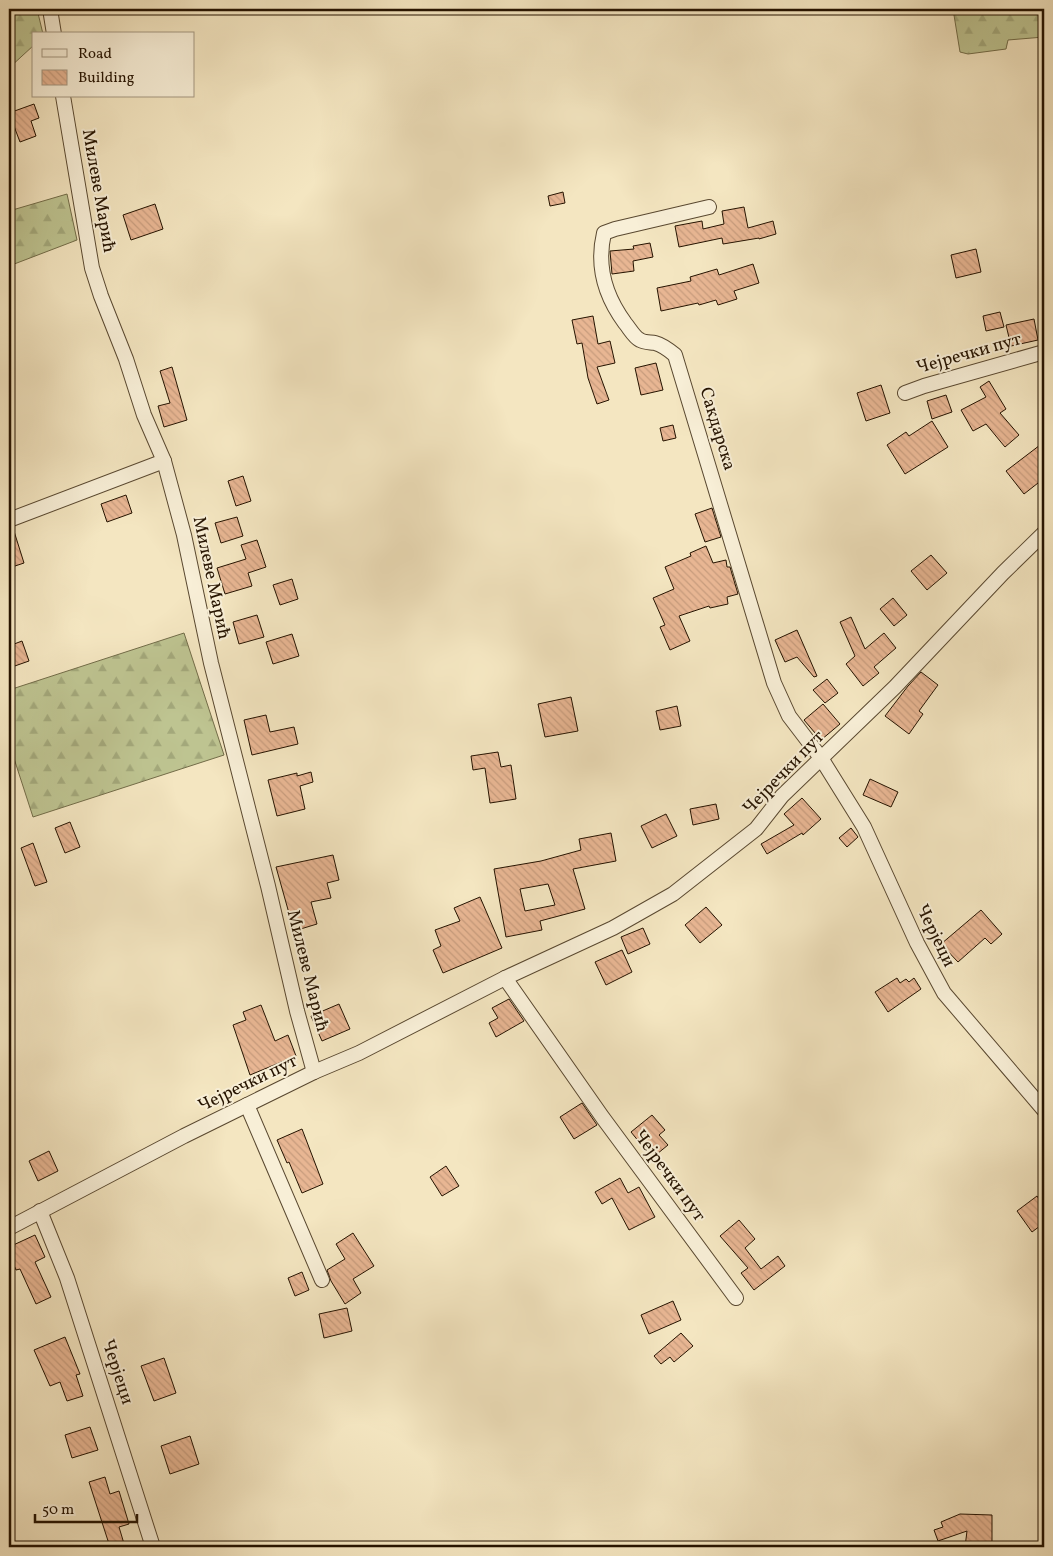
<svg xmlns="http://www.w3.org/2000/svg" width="1053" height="1556" font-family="Vollkorn,serif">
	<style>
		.forest { fill: url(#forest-firs); stroke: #726c48 }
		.building { fill: url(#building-back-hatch); stroke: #251300; fill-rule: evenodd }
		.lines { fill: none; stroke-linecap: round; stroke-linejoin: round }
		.street-casing { stroke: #594830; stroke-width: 16 }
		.street { stroke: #f8efd7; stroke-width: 14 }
		.labels { text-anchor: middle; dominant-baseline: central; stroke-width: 4; stroke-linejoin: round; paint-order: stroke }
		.street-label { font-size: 18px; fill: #251300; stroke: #f8efd7 }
	</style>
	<defs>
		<pattern id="forest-firs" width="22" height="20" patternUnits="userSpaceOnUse" patternTransform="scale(1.25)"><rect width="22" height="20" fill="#bec491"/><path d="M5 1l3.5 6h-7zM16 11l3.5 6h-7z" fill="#a3a87b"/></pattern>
		<pattern id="building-back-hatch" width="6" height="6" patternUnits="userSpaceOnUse" patternTransform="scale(1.25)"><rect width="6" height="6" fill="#e8b693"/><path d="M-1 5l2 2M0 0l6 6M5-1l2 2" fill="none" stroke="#c79c7d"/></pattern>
	</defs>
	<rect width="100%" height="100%" fill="#f4e6c1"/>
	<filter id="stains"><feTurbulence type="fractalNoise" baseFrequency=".004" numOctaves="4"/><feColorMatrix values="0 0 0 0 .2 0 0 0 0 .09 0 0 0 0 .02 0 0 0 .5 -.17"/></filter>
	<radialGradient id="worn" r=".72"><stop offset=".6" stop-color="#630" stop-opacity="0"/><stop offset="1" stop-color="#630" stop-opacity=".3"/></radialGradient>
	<g class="forest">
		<path d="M9,9H37L43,34H34V45L9,68Z"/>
		<path d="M953,9H1044V37L1008,40L1006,49L968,54L960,52Z"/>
		<path d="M67,194L77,240L9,266V211Z"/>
		<path d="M184,633L224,755L33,817L9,743V690Z"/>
	</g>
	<g class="building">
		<path d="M34,104L39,118L31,121L36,136L20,142L9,113Z"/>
		<path d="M563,192L565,203L550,206L548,196Z"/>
		<path d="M155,204L163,229L131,240L123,215Z"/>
		<path d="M744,207L748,228L773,221L776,234L759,239V238L723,244L722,238L679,247L675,226L702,221L703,229L724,224L722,211Z"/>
		<path d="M650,243L653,257L633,261L634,271L612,274L610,251L634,249L633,246Z"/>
		<path d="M976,249L981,272L956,278L951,255Z"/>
		<path d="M753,264L759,283L734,291L737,299L718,305L716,300L699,305L698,303L661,311L657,288L691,281L690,277L717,269L719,275Z"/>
		<path d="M1000,312L1004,327L986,331L983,316Z"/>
		<path d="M593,316L598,344L610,341L615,363L597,367L609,400L597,404L588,378L582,343L577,344L572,320Z"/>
		<path d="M1034,319L1038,340L1011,346L1006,325Z"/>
		<path d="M656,363L663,390L641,395L635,368Z"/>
		<path d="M172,367L187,420L164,427L158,406L170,403L160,371Z"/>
		<path d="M989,381L1006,409L1000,413L1019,435L1005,447L986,424L973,431L961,410L986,397L980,387Z"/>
		<path d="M881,385L890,413L866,421L857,393Z"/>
		<path d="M946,395L952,412L932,419L927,401Z"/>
		<path d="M932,421L948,447L905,474L887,445L906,432L909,436Z"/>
		<path d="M673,425L676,438L663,441L660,428Z"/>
		<path d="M1044,442V492L1038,483L1024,494L1006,471Z"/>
		<path d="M243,476L251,501L236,506L228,481Z"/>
		<path d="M126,495L132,513L107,522L101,504Z"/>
		<path d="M712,508L721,537L705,542L695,514Z"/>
		<path d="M237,517L243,536L221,543L215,523Z"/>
		<path d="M13,528L24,563L9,568V529Z"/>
		<path d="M257,540L266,567L248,573L252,586L225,594L217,568L246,559L241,545Z"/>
		<path d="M706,546L713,563L726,560L727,567H730L738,594L727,597L728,604L710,608L709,606L679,616L690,641L670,650L660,627L665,625L653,598L674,589L665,567L691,556L690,553Z"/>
		<path d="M931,555L947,573L927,590L911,571Z"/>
		<path d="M292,579L298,599L280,605L273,585Z"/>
		<path d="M893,598L907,615L894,626L880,609Z"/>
		<path d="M257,615L264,637L239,644L233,622Z"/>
		<path d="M851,617L865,649L884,633L896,648L874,667L879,673L863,686L846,664L855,656L840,622Z"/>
		<path d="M797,630L817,676L814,677L797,657L785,662L775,640Z"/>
		<path d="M292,634L299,656L273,664L266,642Z"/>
		<path d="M22,641L29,661L9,668V646Z"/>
		<path d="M921,672L938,685L919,711L923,714L909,734L885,716L908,686Z"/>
		<path d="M827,679L838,693L825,703L813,690Z"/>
		<path d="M571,697L578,731L545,737L538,704Z"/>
		<path d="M823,704L840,724L821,740L804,720Z"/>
		<path d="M677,706L681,726L660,730L656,711Z"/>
		<path d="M266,715L270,732L294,727L298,744L252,755L244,720Z"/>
		<path d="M498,752L501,767L511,765L516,799L490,803L485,768L473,770L471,756Z"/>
		<path d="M311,772L313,782L300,786L305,809L277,816L268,780L297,773V776Z"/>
		<path d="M870,779L898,792L891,807L863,795Z"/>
		<path d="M802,798L821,819L803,835L802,833L767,854L761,844L794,825L784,814Z"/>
		<path d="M716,804L719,819L693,825L690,809Z"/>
		<path d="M666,814L677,836L652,848L641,826Z"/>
		<path d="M70,822L80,847L65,853L55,828Z"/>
		<path d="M851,828L858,837L847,847L839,838Z"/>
		<path d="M611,833L616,861L573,869L585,909L540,921L542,930L506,937L494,869L541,861L581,850L579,839ZM548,884L555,905L525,911L520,889Z"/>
		<path d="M33,843L47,882L35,886L21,848Z"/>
		<path d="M333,855L339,880L327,883L331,898L311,902L317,924L294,931L276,867Z"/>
		<path d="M480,897L502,948L443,973L433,950L441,946L435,930L460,921L454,908Z"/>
		<path d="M706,907L722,925L700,943L685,925Z"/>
		<path d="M981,910L1002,934L991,944L985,938L958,962L941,944Z"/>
		<path d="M643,928L650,944L628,954L621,937Z"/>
		<path d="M622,950L632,972L606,985L595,962Z"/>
		<path d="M897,978L900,983L906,979L909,982L914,978L921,989L888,1012L875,992Z"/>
		<path d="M509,999L524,1021L496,1037L489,1023L498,1018L492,1008Z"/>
		<path d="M339,1004L350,1029L322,1041L311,1016Z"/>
		<path d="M261,1005L275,1041L288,1035L296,1056L250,1075L233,1025L246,1020L243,1012Z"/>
		<path d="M582,1103L597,1125L574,1139L560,1117Z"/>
		<path d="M652,1115L665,1130L659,1135L668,1145L657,1154L648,1144L644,1148L631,1132Z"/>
		<path d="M302,1129L323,1184L302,1193L289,1162L287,1163L277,1140Z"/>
		<path d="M49,1151L58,1171L38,1181L29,1161Z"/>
		<path d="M446,1166L459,1186L442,1196L430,1177Z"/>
		<path d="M620,1178L628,1193L639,1187L655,1217L629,1230L612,1198L602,1204L595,1192Z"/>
		<path d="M1037,1196L1044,1207V1223L1032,1232L1017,1211Z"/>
		<path d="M739,1220L755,1239L745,1248L761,1269L778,1256L785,1266L754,1290L741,1273L748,1268L720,1236Z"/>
		<path d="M353,1233L374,1266L353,1279L361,1293L345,1304L331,1281L327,1270L345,1259L336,1244Z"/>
		<path d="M35,1235L45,1257L35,1262L51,1297L36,1304L20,1269L16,1270L9,1254V1247Z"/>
		<path d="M302,1272L309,1290L295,1296L288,1278Z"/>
		<path d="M673,1301L681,1320L649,1334L641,1315Z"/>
		<path d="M347,1308L352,1331L324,1338L319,1314Z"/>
		<path d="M681,1333L693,1346L674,1362L670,1357L661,1364L654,1356Z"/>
		<path d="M65,1337L80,1374L76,1375L83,1396L67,1401L60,1382L50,1386L34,1350Z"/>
		<path d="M164,1358L176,1393L154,1401L141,1366Z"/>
		<path d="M90,1427L98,1450L72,1458L65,1435Z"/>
		<path d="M190,1436L199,1464L170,1474L161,1446Z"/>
		<path d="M105,1477L110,1494L119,1491L129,1524L119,1527L125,1547H110L89,1482Z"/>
		<path d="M960,1514L992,1515V1547H965L967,1531L938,1541L934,1530L943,1527L941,1522Z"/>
	</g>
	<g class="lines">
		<defs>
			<g id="street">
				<path d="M50,9L54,34"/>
				<path d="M63,96L92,268L101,296L126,359L144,415L164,461L184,535L211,663L268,886L297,1011L314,1072"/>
				<path d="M709,207L615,229L604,233C596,267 605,296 625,323C630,329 634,337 640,340C645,343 651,342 655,343C663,345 669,350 675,355L774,683L789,716L821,758L864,827L917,943L944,993L1044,1110"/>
				<path d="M905,393L924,386L1044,352"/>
				<path d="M9,520L164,461"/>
				<path d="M505,978L603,1118L736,1298"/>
				<path d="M247,1105L322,1280"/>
				<path d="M40,1211L67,1278L153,1547"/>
				<path d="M9,1228L184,1136L314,1072L359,1053L505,978L613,928L673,894L756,829L782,796L895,687L1003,573L1044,533"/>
			</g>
		</defs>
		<use href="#street" class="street-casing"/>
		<use href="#street" class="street"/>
	</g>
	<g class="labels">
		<g class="street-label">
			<text transform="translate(98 191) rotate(80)">Милеве Мaрић</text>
			<text transform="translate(969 354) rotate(-16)">Чејречки пут</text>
			<text transform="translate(717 429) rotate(73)">Сакдарска</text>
			<text transform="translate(211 578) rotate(78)">Милеве Мaрић</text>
			<text transform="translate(784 773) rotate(-46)">Чејречки пут</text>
			<text transform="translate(935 936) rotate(64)">Черјеци</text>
			<text transform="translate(307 971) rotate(76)">Милеве Мaрић</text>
			<text transform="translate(248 1084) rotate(-26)">Чејречки пут</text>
			<text transform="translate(669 1176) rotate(54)">Чејречки пут</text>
			<text transform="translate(117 1372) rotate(72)">Черјеци</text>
		</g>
	</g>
	<rect width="1053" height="1556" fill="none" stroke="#f4e6c1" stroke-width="30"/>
	<rect x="10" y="10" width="1033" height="1536" fill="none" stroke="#251300" stroke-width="2.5"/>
	<rect x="15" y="15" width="1023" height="1526" fill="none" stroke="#251300"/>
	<rect x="32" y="32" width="162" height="65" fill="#f8efd7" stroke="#a49781"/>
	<rect x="42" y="49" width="25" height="8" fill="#f8efd7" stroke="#a49781"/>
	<text x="78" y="58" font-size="15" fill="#251300">Road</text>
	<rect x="42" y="70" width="25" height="15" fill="url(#building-back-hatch)" stroke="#a49781"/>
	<text x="78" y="82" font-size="15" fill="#251300">Building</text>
	<path d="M35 1514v8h102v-8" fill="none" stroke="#251300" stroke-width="2.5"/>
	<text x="42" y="1514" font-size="15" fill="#251300" stroke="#f8efd7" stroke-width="4" paint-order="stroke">50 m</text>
	<rect width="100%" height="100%" filter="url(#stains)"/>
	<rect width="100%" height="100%" fill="url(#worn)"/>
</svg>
